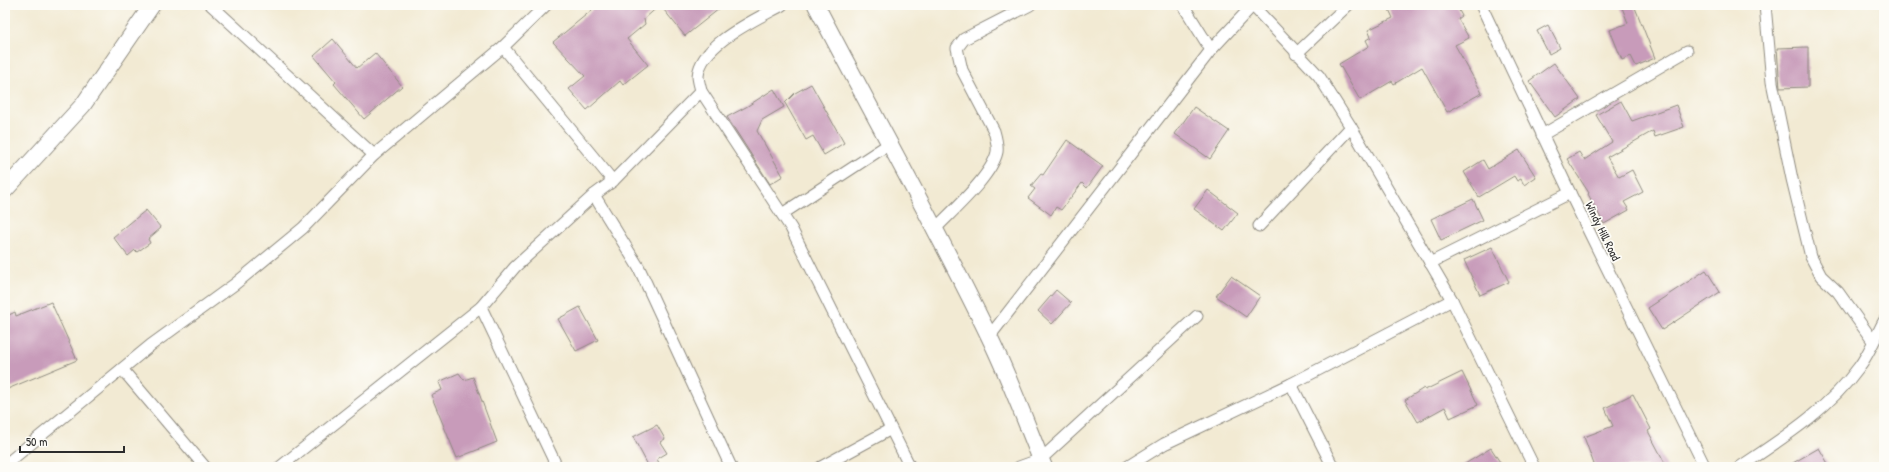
<svg xmlns="http://www.w3.org/2000/svg" width="1889" height="472" font-family="'Patrick Hand',sans-serif">
	<style>
		.building { fill: #c89bba }
		.lines { fill: none; stroke-linecap: round; stroke-linejoin: round }
		.street-casing { stroke: #8e8a7f; stroke-width: 13 }
		.secondary-casing { stroke: #8e8a7f; stroke-width: 18 }
		.street { stroke: #fff; stroke-width: 11 }
		.secondary { stroke: #fff; stroke-width: 16 }
		.labels { text-anchor: middle; dominant-baseline: central; stroke-width: 3.5; stroke-linejoin: round; paint-order: stroke }
		.street-label { font-size: 12px; fill: #2b2b2b; stroke: #fdfcf7 }
	</style>
	<rect width="100%" height="100%" fill="#fdfcf7"/>
	<filter id="ink" filterUnits="userSpaceOnUse"><feTurbulence type="fractalNoise" baseFrequency=".025" numOctaves="2"/><feDisplacementMap in="SourceGraphic" scale="8" xChannelSelector="R" yChannelSelector="G"/><feConvolveMatrix kernelMatrix="1 2 1 2 8 2 1 2 1" color-interpolation-filters="sRGB"/></filter>
	<filter id="wash" filterUnits="userSpaceOnUse"><feTurbulence type="fractalNoise" baseFrequency=".012" numOctaves="4" result="noise"/><feDisplacementMap in="SourceGraphic" scale="16" xChannelSelector="R" yChannelSelector="G"/><feGaussianBlur stdDeviation="0.9" result="paint"/><feColorMatrix in="noise" values="0 0 0 0 0 0 0 0 0 0 0 0 0 0 0 0 0 1.4 0 .05"/><feComposite in="paint" operator="in"/></filter>
	<g filter="url(#wash)">
		<rect width="100%" height="100%" fill="#f2ead3"/>
		<g id="blocks">
			<g class="building">
				<path d="M588,5H660L644,19L645,24L627,39L648,65L623,85L620,81L587,110L569,89L585,76L553,42L592,10Z"/>
				<path d="M670,5H724L685,36L664,10Z"/>
				<path d="M1387,5H1456L1462,16L1458,19L1469,38L1455,45L1482,93L1447,112L1422,67L1394,84L1392,81L1360,100L1339,64L1369,46L1366,40L1371,37L1368,30L1393,18Z"/>
				<path d="M1621,5H1634L1655,58L1636,66L1631,56L1622,60L1610,30L1628,23Z"/>
				<path d="M1548,25L1560,48L1549,54L1537,31Z"/>
				<path d="M333,39L357,68L375,53L402,86L364,119L334,84L336,82L314,56Z"/>
				<path d="M1808,47V87L1780,88L1777,48Z"/>
				<path d="M1554,63L1580,99L1555,117L1529,81Z"/>
				<path d="M811,84L844,143L824,155L813,136L806,140L785,103L795,93Z"/>
				<path d="M774,89L784,107L762,120L757,131L783,176L770,184L727,117L746,107Z"/>
				<path d="M1621,101L1632,121L1676,105L1684,127L1655,137L1653,131L1607,157L1619,177L1632,170L1643,192L1624,202L1629,210L1604,224L1588,194L1589,193L1567,159L1579,152L1584,160L1612,142L1596,115Z"/>
				<path d="M1194,107L1229,131L1210,159L1175,134Z"/>
				<path d="M1067,140L1103,166L1087,188L1082,183L1061,210L1056,207L1051,215L1028,198L1035,189L1031,186L1041,174L1043,175Z"/>
				<path d="M1519,150L1536,177L1524,185L1521,179L1517,181L1514,176L1479,197L1464,172L1483,160L1488,169Z"/>
				<path d="M1208,190L1238,213L1224,231L1194,209Z"/>
				<path d="M1473,199L1483,220L1441,240L1431,219Z"/>
				<path d="M146,210L161,228L148,239L150,243L137,252L135,250L128,256L113,237Z"/>
				<path d="M1492,247L1509,282L1480,295L1464,260Z"/>
				<path d="M1706,270L1720,292L1662,330L1648,308Z"/>
				<path d="M1231,276L1260,296L1246,317L1216,296Z"/>
				<path d="M1056,290L1071,303L1052,324L1038,311Z"/>
				<path d="M51,302L77,360L5,390V317L15,312L16,316Z"/>
				<path d="M580,307L598,340L576,351L558,319Z"/>
				<path d="M1462,372L1478,405L1450,418L1445,407L1418,422L1405,400L1424,388L1425,390Z"/>
				<path d="M459,373L464,380L473,377L497,442L457,458L431,395L442,390L439,382Z"/>
				<path d="M1633,394L1651,429L1648,431L1667,467H1595L1584,437L1613,426L1605,408Z"/>
				<path d="M657,425L665,439L660,442L667,453L657,459L659,463L649,467L633,437Z"/>
				<path d="M1491,448L1503,467H1460Z"/>
				<path d="M1819,448L1830,467H1786Z"/>
			</g>
		</g>
	</g>
	<g filter="url(#ink)">
		<use href="#blocks" fill-opacity="0" stroke="#8e8a7f" stroke-width="1"/>
		<g class="lines">
			<defs>
				<g id="street">
					<path d="M211,5L374,155"/>
					<path d="M1183,5L1211,50"/>
					<path d="M1481,5L1570,193L1705,467"/>
					<path d="M1765,5L1772,82L1792,179L1811,257L1821,276L1838,292L1873,341"/>
					<path d="M1253,6L1319,76L1351,127L1452,300L1534,467"/>
					<path d="M503,47L613,181"/>
					<path d="M1296,54L1348,5"/>
					<path d="M701,91L791,228L910,467"/>
					<path d="M1542,135L1687,51"/>
					<path d="M594,195L639,268L731,467"/>
					<path d="M782,214L889,144"/>
					<path d="M1259,226L1351,127"/>
					<path d="M935,229C952,211 992,176 997,152C998,145 996,138 994,131L962,70L957,48L964,39L1030,5"/>
					<path d="M1430,263L1570,193"/>
					<path d="M481,307L557,467"/>
					<path d="M989,337L1211,50L1253,5"/>
					<path d="M122,369L205,467"/>
					<path d="M1291,384L1333,467"/>
					<path d="M5,465L151,345L235,284L303,228L374,155L503,47L546,5"/>
					<path d="M280,467L481,307L515,267L594,195L613,181L701,91C700,86 698,80 698,76C700,44 757,19 782,5"/>
					<path d="M821,467L891,429"/>
					<path d="M1019,467L1041,459L1197,316"/>
					<path d="M1127,467L1164,444L1291,384L1452,300"/>
					<path d="M1740,467C1783,438 1828,410 1859,367C1869,354 1876,336 1884,321"/>
				</g>
				<g id="secondary">
					<path d="M816,5C873,115 935,224 989,336C1010,379 1026,423 1044,467"/>
					<path d="M5,190L83,105L152,5"/>
				</g>
			</defs>
			<use href="#street" class="street-casing"/>
			<use href="#secondary" class="secondary-casing"/>
			<use href="#street" class="street"/>
			<use href="#secondary" class="secondary"/>
		</g>
	</g>
	<g class="labels">
		<g class="street-label">
			<text transform="translate(1603 231) rotate(64)">Windy Hill Road</text>
		</g>
	</g>
	<rect width="1889" height="472" fill="none" stroke="#fdfcf7" stroke-width="20"/>
	<path d="M20 446v6h104v-6" fill="none" stroke="#2b2b2b" stroke-width="2"/>
	<text x="26" y="446" font-size="12" fill="#2b2b2b" stroke="#fdfcf7" stroke-width="3" paint-order="stroke">50 m</text>
</svg>
